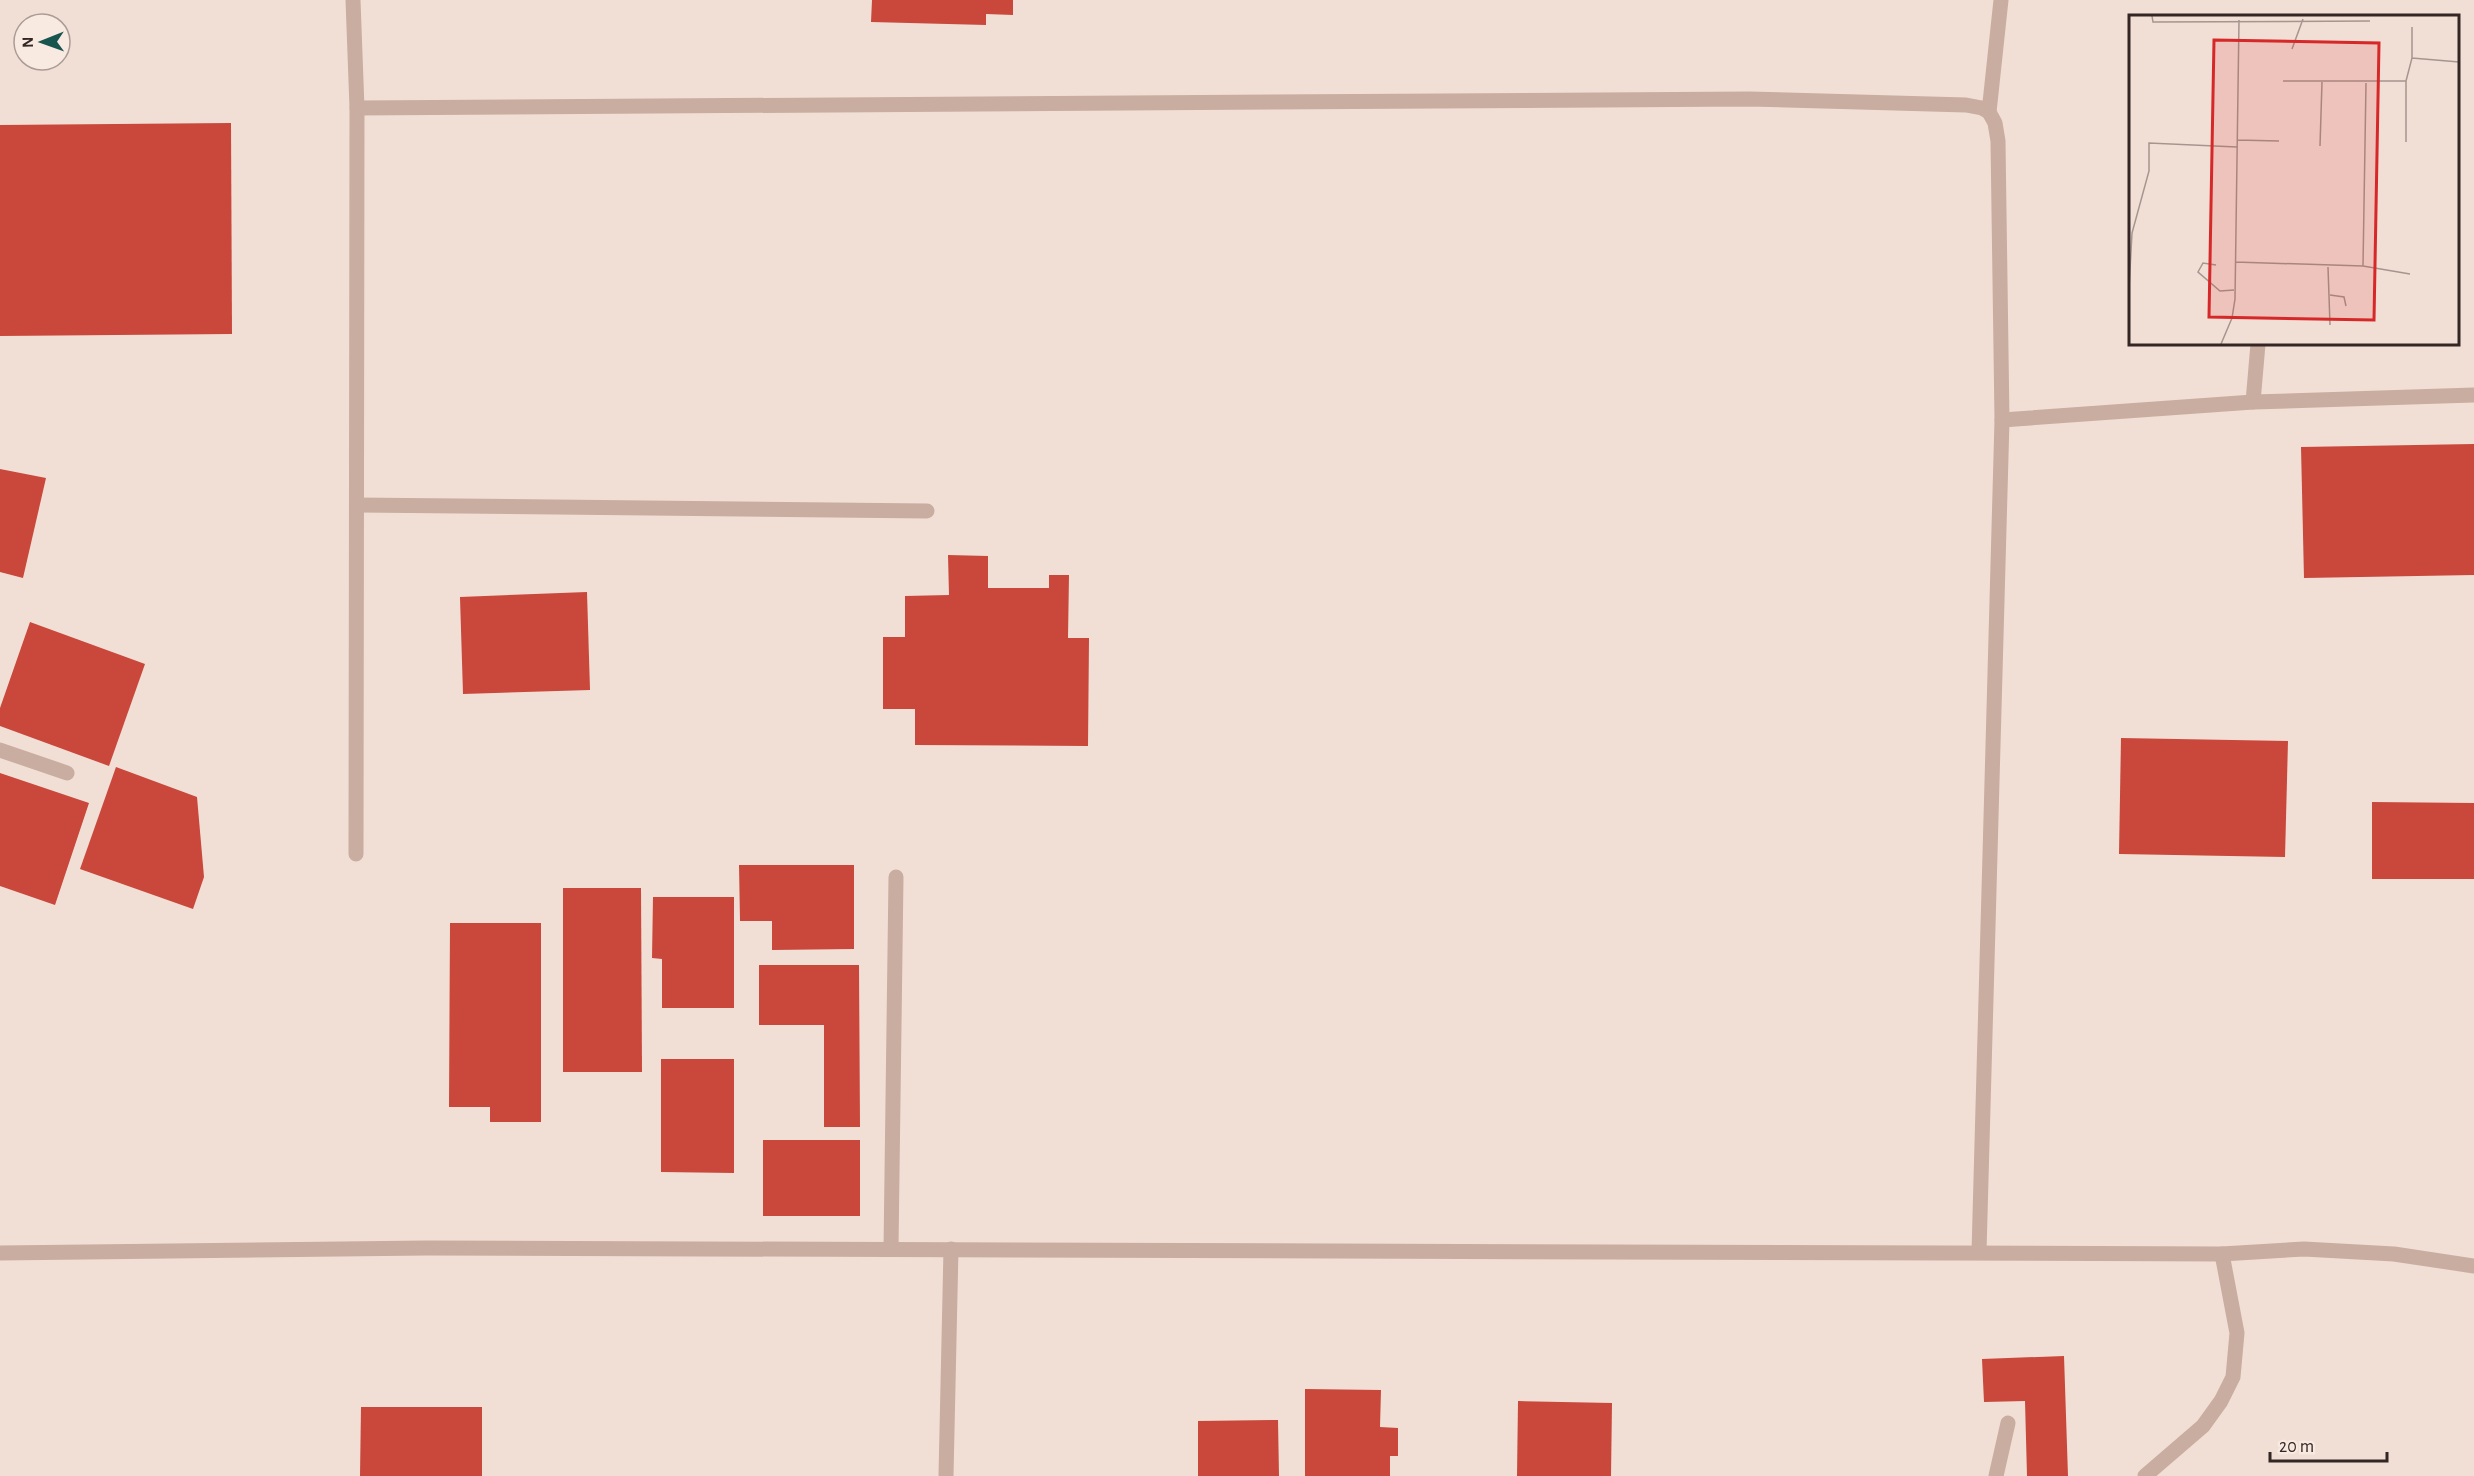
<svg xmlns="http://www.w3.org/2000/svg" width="2474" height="1476" font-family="'Alegreya Sans',sans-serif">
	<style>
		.building { fill: #c9473b }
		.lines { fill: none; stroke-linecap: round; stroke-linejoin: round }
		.minor { stroke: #c9ada1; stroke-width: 15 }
		.inset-road { fill: none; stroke: #a5958e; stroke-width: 1.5 }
		.view { fill: #d62828; fill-opacity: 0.15; stroke: #d62828; stroke-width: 3 }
		.inset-edge { fill: none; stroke: #332624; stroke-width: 3 }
	</style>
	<rect width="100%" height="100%" fill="#f1dfd5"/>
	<g class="building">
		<path d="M872,0H1013V15L986,14V25L871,22Z"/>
		<path d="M231,123L232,334L0,336V125Z"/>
		<path d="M2474,444V575L2304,578L2301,447Z"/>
		<path d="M0,469L46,478L23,578L0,572Z"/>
		<path d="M948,555L988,556V588H1049V575H1069L1068,638H1089L1088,746L915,745V709H883V637H905V596L949,595Z"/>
		<path d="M587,592L590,690L463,694L460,597Z"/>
		<path d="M30,622L145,664L109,766L0,726V708Z"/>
		<path d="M2121,738L2288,741L2285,857L2119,854Z"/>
		<path d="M116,767L197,797L204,877L193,909L80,869Z"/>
		<path d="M0,773L89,803L55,905L0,886Z"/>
		<path d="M2372,802L2474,803V879H2372Z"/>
		<path d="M739,865H854V949L772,950V921H740Z"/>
		<path d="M563,888H641L642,1072H563Z"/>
		<path d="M653,897H734V1008H662V959L652,958Z"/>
		<path d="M450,923H541V1122H490V1107H449Z"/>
		<path d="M759,965H859L860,1127H824V1025H759Z"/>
		<path d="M661,1059H734V1173L661,1172Z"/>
		<rect x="763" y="1140" width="97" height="76"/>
		<path d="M2064,1356L2068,1476H2027L2025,1401L1984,1402L1982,1359Z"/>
		<path d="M1305,1389L1381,1390L1380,1427L1398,1428V1456H1390V1476H1305Z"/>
		<path d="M1518,1401L1612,1403L1611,1476H1517Z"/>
		<path d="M361,1407H482V1476H360Z"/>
		<path d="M1278,1420L1279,1476H1198V1421Z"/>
	</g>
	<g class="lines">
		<g class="minor">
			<path d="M353,0L357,108L356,854"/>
			<path d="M357,108L1749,99L1966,105L1982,108L1989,112"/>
			<path d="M2253,402L2258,344"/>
			<path d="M2002,420L2253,402L2474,395"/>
			<path d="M357,505L927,511"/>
			<path d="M0,750L67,773"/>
			<path d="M891,1249L896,877"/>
			<path d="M1979,1252L2002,420L1998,141L1995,123L1989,112L2001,0"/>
			<path d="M0,1253L427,1248L2222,1254L2304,1249L2394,1254L2474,1266"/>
			<path d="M946,1476L951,1249"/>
			<path d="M1996,1476L2008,1423"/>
			<path d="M2145,1476L2203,1426L2221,1401L2233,1377L2237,1333L2222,1254"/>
		</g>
	</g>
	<g transform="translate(2129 15)">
		<rect width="330" height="330" fill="#f1dfd5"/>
		<path class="inset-road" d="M23,1L24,7L241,6M163,34L174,4M283,43L330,47M154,66H277L283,43V12M277,66V127M108,125L150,126M191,131L193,67M106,247L234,251L281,259M87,250L74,248L69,257L91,276L105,275M234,251L237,68M199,252L201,310M0,274L3,218L20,156V128L108,132M201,280L215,282L217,291M92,329L103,303L106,284L110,5"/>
		<path class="view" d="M85,25L250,28L245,305L80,302Z"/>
		<rect width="330" height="330" class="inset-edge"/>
	</g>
	<g transform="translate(42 42) rotate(269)"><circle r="28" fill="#f9eae1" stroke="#aa9c95" stroke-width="1.5"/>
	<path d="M0-4.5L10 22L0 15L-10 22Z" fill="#19554f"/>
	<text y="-9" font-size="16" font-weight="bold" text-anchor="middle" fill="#332624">N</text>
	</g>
	<path d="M2270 1452v9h117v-9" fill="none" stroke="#332624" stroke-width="3"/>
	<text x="2279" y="1452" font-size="18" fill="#332624" stroke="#f9eae1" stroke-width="4.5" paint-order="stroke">20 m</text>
</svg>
